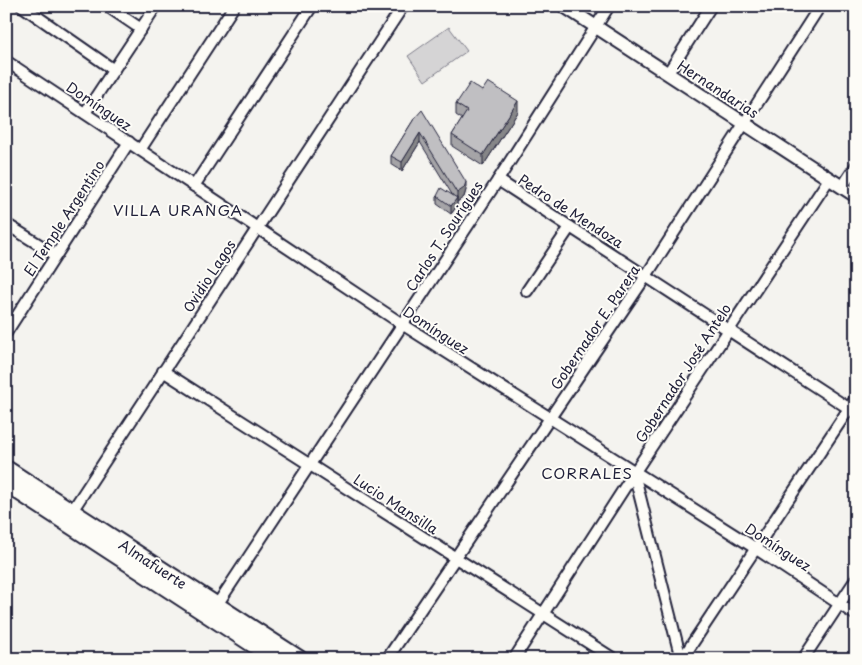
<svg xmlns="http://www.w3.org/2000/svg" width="862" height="665" font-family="'Playpen Sans',sans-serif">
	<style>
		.green { fill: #d5d4d5; stroke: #7c7b88 }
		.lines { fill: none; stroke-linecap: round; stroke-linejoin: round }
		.minor-casing { stroke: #22223b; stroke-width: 14 }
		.tertiary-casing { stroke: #22223b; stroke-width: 16 }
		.primary-casing { stroke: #22223b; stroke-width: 20 }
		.minor { stroke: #fdfcf7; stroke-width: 10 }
		.tertiary { stroke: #fdfcf7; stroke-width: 12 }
		.primary { stroke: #fdfcf7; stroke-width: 16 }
		.wall { fill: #a5a4a7; stroke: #22223b }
		.shaded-wall { fill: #868688; stroke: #22223b }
		.building { fill: #c0bfc2; stroke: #22223b }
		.labels { text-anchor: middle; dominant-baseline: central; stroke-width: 4; stroke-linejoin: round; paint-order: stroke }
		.street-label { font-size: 14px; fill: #22223b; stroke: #fdfcf7 }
		.neighbourhood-label { font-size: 15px; letter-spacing: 1px; fill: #22223b; stroke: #fdfcf7 }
	</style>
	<rect width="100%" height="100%" fill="#f4f3ef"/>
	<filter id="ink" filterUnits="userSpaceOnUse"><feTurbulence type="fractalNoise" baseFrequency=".02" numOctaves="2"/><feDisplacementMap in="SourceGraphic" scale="10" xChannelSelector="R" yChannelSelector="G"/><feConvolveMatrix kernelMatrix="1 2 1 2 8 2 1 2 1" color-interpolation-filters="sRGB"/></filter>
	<g filter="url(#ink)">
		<path class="green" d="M449,27L467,51L425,81L408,56Z"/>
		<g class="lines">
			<defs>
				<g id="minor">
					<path d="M22,6L114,70"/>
					<path d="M107,6L141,29"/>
					<path d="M6,61L402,324L755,548L856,615"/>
					<path d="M668,73L711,6"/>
					<path d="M85,113L156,6"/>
					<path d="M140,150L234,6"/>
					<path d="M498,180L856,413"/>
					<path d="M194,186L312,6"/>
					<path d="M842,187L856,166"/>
					<path d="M6,224L56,255"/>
					<path d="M527,291L570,227"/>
					<path d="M6,333L129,142"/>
					<path d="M163,371L614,659"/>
					<path d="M634,473L681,659"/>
					<path d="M72,511L403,6"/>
					<path d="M217,605L498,180L609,6"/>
					<path d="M387,659L646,276L820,6"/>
					<path d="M514,659L634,473L829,179"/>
					<path d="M682,659L856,398"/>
					<path d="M803,659L856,579"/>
				</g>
				<path id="tertiary" d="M564,6L856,196"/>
				<g id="primary">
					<path d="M6,469L299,659"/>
					<path d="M6,483L276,659"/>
				</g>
			</defs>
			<use href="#minor" class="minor-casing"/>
			<use href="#tertiary" class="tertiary-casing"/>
			<use href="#primary" class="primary-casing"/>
			<use href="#minor" class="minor"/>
			<use href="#tertiary" class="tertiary"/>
			<use href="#primary" class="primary"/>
		</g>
		<g class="wall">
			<path d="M456,104L518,112L483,166L452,146V135L462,119L456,115Z"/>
			<path d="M414,119L466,190L464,197L457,202V206L451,214L437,204V196H453L420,142L402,171L391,164V156Z"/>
		</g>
		<g class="shaded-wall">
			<path d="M518,101V112L483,166V155Z"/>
			<path d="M420,133V142L402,171V162Z"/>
			<path d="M466,182V190L464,197L457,202V193Z"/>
			<path d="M457,198V206L451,214V206Z"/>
		</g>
		<g class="building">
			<path d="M488,82L518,101L483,155L452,135L467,111L456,104L470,83L482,91Z"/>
			<path d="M422,110L466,182L464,188L457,193L420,133L402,162L391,156L414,119Z"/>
			<path d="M441,188L457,198L451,206L437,196Z"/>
		</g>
	</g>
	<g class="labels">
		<g class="street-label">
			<text transform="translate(718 89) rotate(33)">Hernandarias</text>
			<text transform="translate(99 106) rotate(34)">Domínguez</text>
			<text transform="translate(571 211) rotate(33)">Pedro de Mendoza</text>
			<text transform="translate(64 218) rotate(-57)">El Temple Argentino</text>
			<text transform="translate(444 236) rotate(-57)">Carlos T. Sourigues</text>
			<text transform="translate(209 276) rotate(-57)">Ovidio Lagos</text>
			<text transform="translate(595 327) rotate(-56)">Gobernador E. Parera</text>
			<text transform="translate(436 330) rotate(33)">Domínguez</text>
			<text transform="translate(683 373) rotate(-57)">Gobernador José Antelo</text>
			<text transform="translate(396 504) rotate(33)">Lucio Mansilla</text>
			<text transform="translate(778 547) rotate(33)">Domínguez</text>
			<text transform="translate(153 564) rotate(33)">Almafuerte</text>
		</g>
		<g class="neighbourhood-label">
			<text x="178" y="209">VILLA URANGA</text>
			<text x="587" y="472">CORRALES</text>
		</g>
	</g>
	<rect width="862" height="665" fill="none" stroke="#fdfcf7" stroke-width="25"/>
	<rect x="12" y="12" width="837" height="640" fill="none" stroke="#22223b" stroke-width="2" filter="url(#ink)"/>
</svg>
